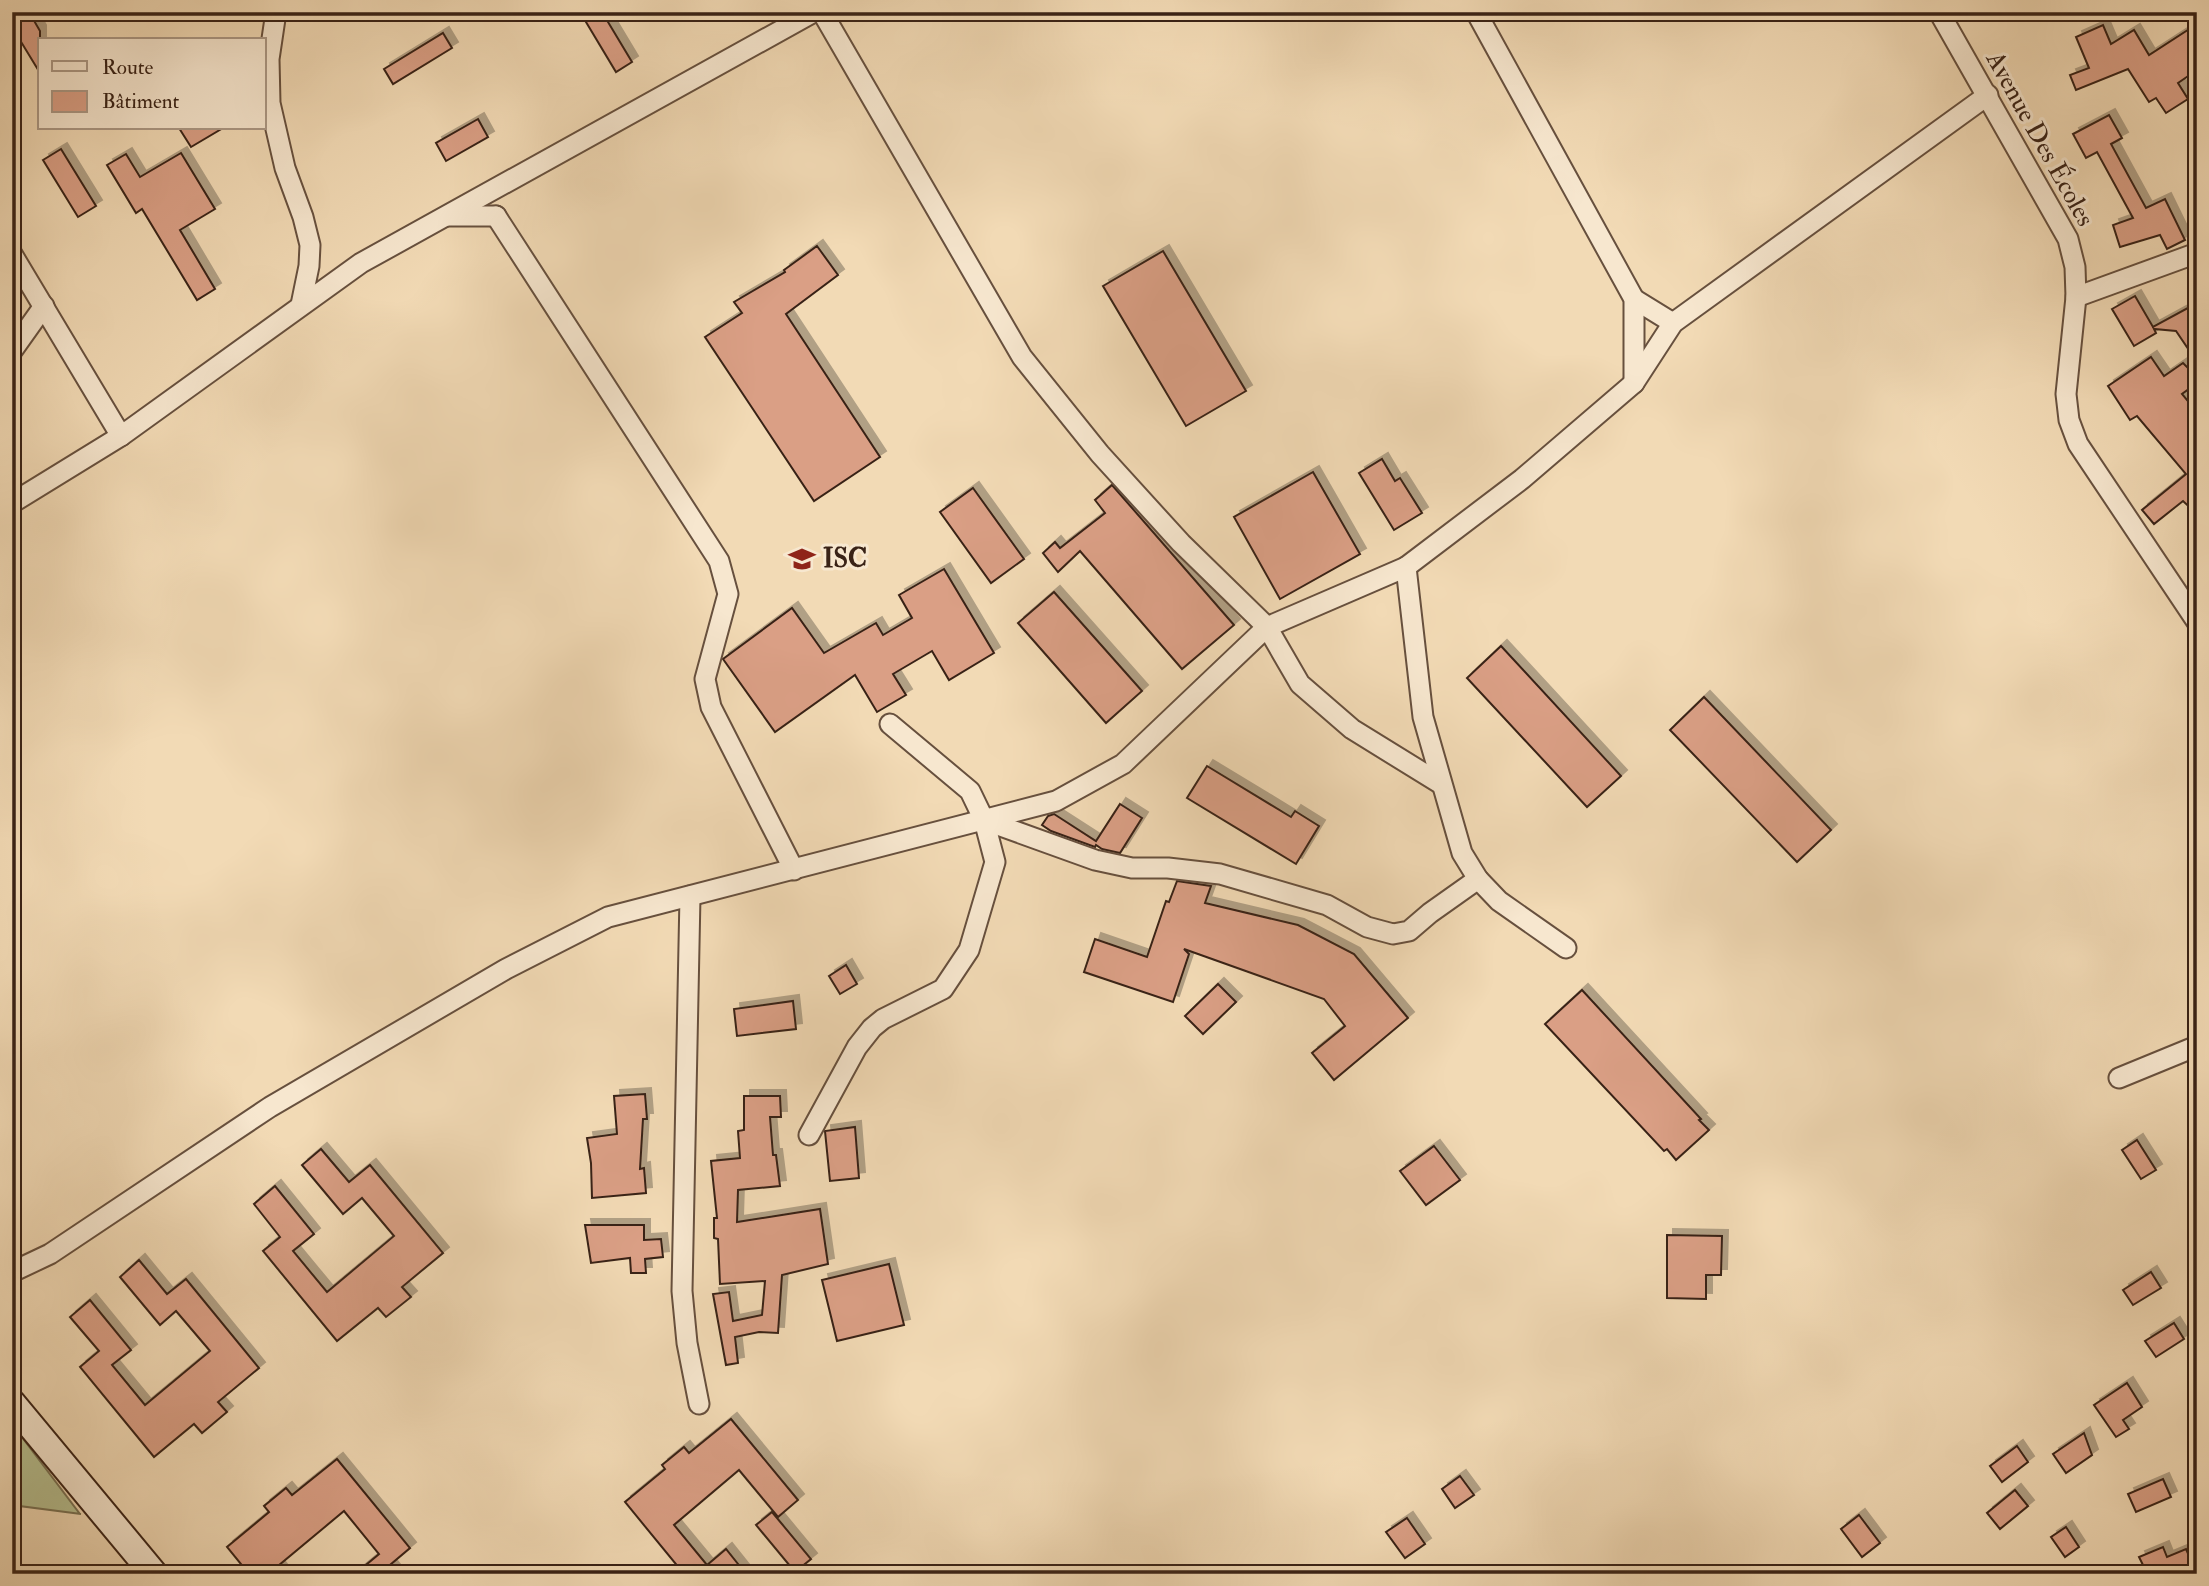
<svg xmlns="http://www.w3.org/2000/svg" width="2209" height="1586" font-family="'IM FELL Double Pica',serif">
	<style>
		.green { fill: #b6c091; stroke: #787154; stroke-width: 2 }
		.building { fill: #da9f85; stroke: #392216; stroke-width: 2; filter: url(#shadow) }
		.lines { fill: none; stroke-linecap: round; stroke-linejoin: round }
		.street-casing { stroke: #67503e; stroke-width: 23 }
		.secondary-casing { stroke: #392216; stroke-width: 30 }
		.street { stroke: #f7e7cf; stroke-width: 19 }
		.secondary { stroke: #f7e7cf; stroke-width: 26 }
		.labels { text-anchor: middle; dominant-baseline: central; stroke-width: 6; stroke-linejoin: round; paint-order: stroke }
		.street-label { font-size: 26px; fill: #392216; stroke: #f7e7cf }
		.poi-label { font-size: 26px; font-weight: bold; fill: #392216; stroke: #f7e7cf; text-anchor: start }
	</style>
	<defs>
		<filter id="shadow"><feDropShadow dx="6" dy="-6" stdDeviation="0" flood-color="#0004"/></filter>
	</defs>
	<rect width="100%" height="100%" fill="#f2dab5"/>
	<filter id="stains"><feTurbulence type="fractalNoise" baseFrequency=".00286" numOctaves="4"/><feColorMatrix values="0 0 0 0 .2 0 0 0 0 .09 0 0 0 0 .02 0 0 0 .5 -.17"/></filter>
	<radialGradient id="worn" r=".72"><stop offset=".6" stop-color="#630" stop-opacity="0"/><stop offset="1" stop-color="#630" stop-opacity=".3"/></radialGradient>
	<path class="green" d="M12,1424L80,1514H81L12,1505Z"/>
	<g class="building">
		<path d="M12,12H29L40,31V73L12,27Z"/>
		<path d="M580,12H602L632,62L616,72Z"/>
		<path d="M2197,24V70L2178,83L2188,99L2166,113L2156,98L2149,102L2128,69L2076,90L2070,75L2089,68L2076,37L2103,25L2111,44L2134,30L2149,55Z"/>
		<path d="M443,33L452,48L393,84L384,69Z"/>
		<path d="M2109,115L2122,138L2111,144L2146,208L2165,199L2185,240L2167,249L2160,235L2120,247L2113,225L2133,218L2097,152L2086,158L2073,134Z"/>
		<path d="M478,119L488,137L446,161L436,143Z"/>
		<path d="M179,128H223L191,147Z"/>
		<path d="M61,149L96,206L78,217L43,160Z"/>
		<path d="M181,153L215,209L180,230L215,289L197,300L142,209L136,213L107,165L126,154L140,177Z"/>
		<path d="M817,246L838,275L786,314L880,457L814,501L705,337L742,313L734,302L785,272L784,270Z"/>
		<path d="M1163,251L1246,391L1186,426L1103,286Z"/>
		<path d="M2135,296L2153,327L2197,303V362L2176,331L2154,329L2156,333L2134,346L2112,309Z"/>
		<path d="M2151,357L2164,376L2183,363L2197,377V383L2182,394L2197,412V514L2183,501L2154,524L2142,510L2186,474L2137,416L2130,420L2108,386Z"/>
		<path d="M1382,459L1395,481L1400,478L1422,513L1394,530L1359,473Z"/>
		<path d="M1313,472L1360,554L1280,599L1234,517Z"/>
		<path d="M1112,485L1234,625L1182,669L1080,551L1058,572L1043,553L1055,542L1060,548L1105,513L1095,500Z"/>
		<path d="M973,488L1024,559L991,583L940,512Z"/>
		<path d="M944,569L994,653L949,680L932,651L893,674L906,695L877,712L855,675L775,732L723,659L792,608L824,653L876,623L883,635L912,618L899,595Z"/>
		<path d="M1054,592L1142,691L1106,723L1018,623Z"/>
		<path d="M1501,646L1621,776L1587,807L1467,678Z"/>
		<path d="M1704,697L1831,830L1797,862L1670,730Z"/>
		<path d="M1207,766L1291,817L1295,811L1319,826L1296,864L1187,798Z"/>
		<path d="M1120,804L1142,818L1120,853L1102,849L1096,845L1095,847L1051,831L1042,825L1048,816L1054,814L1096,841Z"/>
		<path d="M1177,881L1211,886L1205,903L1298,925L1354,954L1408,1018L1334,1080L1312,1053L1345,1026L1324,999L1184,949L1189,954L1173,1002L1084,972L1095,939L1147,957L1166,901L1169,902Z"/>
		<path d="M846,965L857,984L840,994L829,976Z"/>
		<path d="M1218,984L1236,1002L1203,1034L1185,1016Z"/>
		<path d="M1582,990L1701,1119L1699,1120L1709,1130L1676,1160L1667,1149L1664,1151L1545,1024Z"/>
		<path d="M793,1001L796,1029L737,1036L734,1009Z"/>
		<path d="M645,1094L647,1119H643L640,1169L644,1168L646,1193L592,1198L591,1163L587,1138L617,1134L614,1096Z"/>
		<path d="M744,1096H780L781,1117H770L773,1155H776L780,1186L738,1190L737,1222L820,1209L828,1264L782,1275L778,1333L759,1332L735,1337L738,1363L726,1365L713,1294L729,1292L733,1321L762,1315L765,1281L720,1284L718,1239L714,1238V1218H717L711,1161L740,1158L738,1131L744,1130Z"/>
		<path d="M855,1127L859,1178L830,1181L825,1131Z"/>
		<path d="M2137,1140L2156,1170L2141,1179L2122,1150Z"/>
		<path d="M1434,1146L1460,1180L1426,1205L1400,1171Z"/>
		<path d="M321,1149L349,1182L370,1165L443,1253L402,1287L411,1297L386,1317L378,1308L337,1341L263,1251L280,1237L254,1204L275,1186L314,1234L293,1251L327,1292L394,1236L362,1198L343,1214L302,1165Z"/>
		<path d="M585,1225H644V1240L661,1239L663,1257L645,1259L646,1273H631L630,1258L591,1263Z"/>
		<path d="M1667,1235L1722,1236L1721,1275H1706V1299L1667,1298Z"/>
		<path d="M139,1260L167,1294L186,1279L259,1368L218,1402L227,1412L202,1433L194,1424L154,1457L80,1367L99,1351L70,1317L90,1300L131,1350L112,1365L145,1405L210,1351L176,1311L160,1325L120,1277Z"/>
		<path d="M889,1264L904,1325L837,1341L822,1280Z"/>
		<path d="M2151,1272L2161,1288L2133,1305L2123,1290Z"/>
		<path d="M2174,1323L2184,1339L2156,1357L2145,1341Z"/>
		<path d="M2127,1383L2142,1407L2123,1420L2129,1429L2116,1437L2094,1405Z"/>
		<path d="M731,1419L798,1500L778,1517L739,1470L674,1525L707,1565L726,1549L746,1574H684L625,1502L665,1469L662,1465L684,1447L689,1453Z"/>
		<path d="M2084,1433L2092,1455L2066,1473L2053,1454Z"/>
		<path d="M2017,1446L2028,1462L2002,1482L1990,1466Z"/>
		<path d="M337,1459L410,1548L390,1565L397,1574H355L379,1554L344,1511L278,1566L284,1574H249L227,1547L269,1512L264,1506L286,1488L292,1495Z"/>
		<path d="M1460,1476L1474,1495L1455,1508L1442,1489Z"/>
		<path d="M2163,1479L2171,1497L2136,1512L2128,1494Z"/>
		<path d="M2015,1490L2028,1506L2000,1529L1987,1513Z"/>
		<path d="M772,1512L811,1559L795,1572L756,1525Z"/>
		<path d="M1859,1515L1880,1543L1862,1557L1841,1529Z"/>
		<path d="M1407,1518L1425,1544L1405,1558L1386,1532Z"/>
		<path d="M2066,1527L2079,1547L2065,1557L2051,1537Z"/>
		<path d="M2163,1547L2167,1557L2186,1549L2197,1574H2128L2144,1567L2139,1557Z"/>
	</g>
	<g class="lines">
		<defs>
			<g id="street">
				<path d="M276,12L269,59L270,103L285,168L303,217L310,245L309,266L301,305"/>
				<path d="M822,12L1022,357L1100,454L1181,543L1267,627L1300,684L1352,729L1441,784"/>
				<path d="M1476,12L1634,299V383"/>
				<path d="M1939,12L2068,239L2075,267L2076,297L2066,394L2069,420L2078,444L2197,622"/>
				<path d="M448,216H496"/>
				<path d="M496,216L719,561L728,594L705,679L711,707L794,870"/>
				<path d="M12,254L121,436"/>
				<path d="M2076,297L2197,253"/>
				<path d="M1634,299L1673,323"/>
				<path d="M12,351L44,306"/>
				<path d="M12,503L121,436L361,263L814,12"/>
				<path d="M1406,567L1423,717L1462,853L1478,879L1499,901L1566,948"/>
				<path d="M984,820L1095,860L1132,868H1168L1220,874L1327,905L1367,927L1393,934L1409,931L1430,913L1478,879"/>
				<path d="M690,896L682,1291L687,1343L699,1404"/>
				<path d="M2119,1078L2197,1046"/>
				<path d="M809,1135L857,1047L872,1028L883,1019L943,989L969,950L995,862L984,820L970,791L890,724"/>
				<path d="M12,1272L50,1254L270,1107L506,969L608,917L1056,801L1123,764L1267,627L1406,567L1522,479L1634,383L1673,323L1988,95"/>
			</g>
			<path id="secondary" d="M12,1403L154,1574"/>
		</defs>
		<use href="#street" class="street-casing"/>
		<use href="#secondary" class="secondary-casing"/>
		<use href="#street" class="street"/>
		<use href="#secondary" class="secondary"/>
	</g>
	<defs>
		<symbol id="school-bare" viewBox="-9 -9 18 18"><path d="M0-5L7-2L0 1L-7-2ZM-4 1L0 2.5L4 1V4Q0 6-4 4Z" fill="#8f2418" stroke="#f7e7cf" stroke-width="2.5" paint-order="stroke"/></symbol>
	</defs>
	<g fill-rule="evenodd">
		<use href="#school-bare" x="783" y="540" width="38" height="38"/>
	</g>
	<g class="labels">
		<g class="street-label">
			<text transform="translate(2040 139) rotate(61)">Avenue Des Écoles</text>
		</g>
		<g class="poi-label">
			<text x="823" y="559">ISC</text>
		</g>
	</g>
	<rect width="2209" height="1586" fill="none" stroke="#f2dab5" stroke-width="42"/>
	<rect x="14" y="14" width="2181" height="1558" fill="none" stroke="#392216" stroke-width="3.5"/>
	<rect x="21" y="21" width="2167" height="1544" fill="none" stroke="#392216" stroke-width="2"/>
	<rect x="38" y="38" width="228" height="91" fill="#f7e7cf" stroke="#ab9885" stroke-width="2"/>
	<rect x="52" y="61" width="35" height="10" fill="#f7e7cf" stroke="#ab9885" stroke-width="2"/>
	<text x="102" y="74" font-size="21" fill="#392216">Route</text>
	<rect x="52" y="91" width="35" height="21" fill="#da9f85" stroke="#ab9885" stroke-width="2"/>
	<text x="102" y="108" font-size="21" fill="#392216">Bâtiment</text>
	<rect width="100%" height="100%" filter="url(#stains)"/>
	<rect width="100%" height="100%" fill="url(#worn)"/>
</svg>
